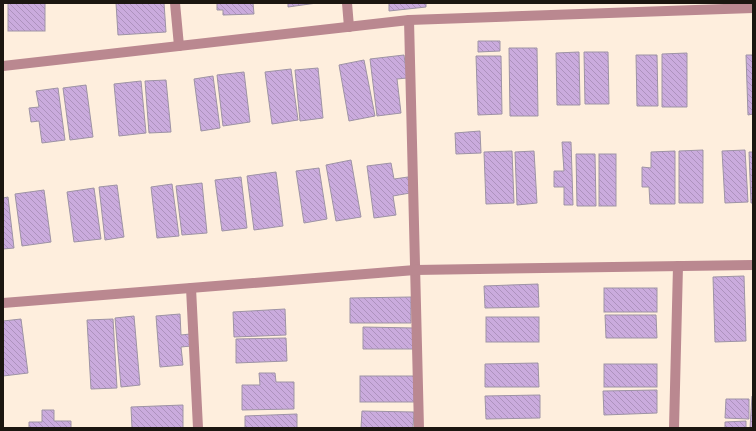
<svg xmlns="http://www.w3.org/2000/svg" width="756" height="431" font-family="Cabin,sans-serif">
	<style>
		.building { fill: url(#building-back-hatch); stroke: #9e93a5 }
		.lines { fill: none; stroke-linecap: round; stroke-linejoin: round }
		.street { stroke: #ba8890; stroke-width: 10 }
	</style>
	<defs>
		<pattern id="building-back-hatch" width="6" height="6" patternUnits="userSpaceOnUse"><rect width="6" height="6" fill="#caabdd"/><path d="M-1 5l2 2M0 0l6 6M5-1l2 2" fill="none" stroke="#ad92bd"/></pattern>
	</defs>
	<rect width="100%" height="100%" fill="#feeedd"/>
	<g class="building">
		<rect x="8" y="3" width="37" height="28"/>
		<path d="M116,3H164L166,32L118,35Z"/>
		<path d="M217,3H253L254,14L223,15V10H217Z"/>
		<path d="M288,3H317L288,7Z"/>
		<path d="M389,3H426V7L389,11Z"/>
		<path d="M478,41H500V51L478,52Z"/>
		<path d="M509,48H537L538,116H510Z"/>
		<path d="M579,52L580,105H557L556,53Z"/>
		<path d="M584,52H608L609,104H585Z"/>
		<path d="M687,53V107H662V54Z"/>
		<path d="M404,55L407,78L397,79L401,113L377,116L370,59Z"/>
		<path d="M636,55H657L658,106H637Z"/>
		<path d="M746,55H753V114L748,115Z"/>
		<path d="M476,56H501L502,114L478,115Z"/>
		<path d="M364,60L375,116L349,121L339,65Z"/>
		<path d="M318,68L323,118L300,121L295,70Z"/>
		<path d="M291,69L298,120L272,124L265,72Z"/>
		<path d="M244,72L250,122L223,126L217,75Z"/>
		<path d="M213,76L220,128L201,131L194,79Z"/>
		<path d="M166,80L171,132L149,133L145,81Z"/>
		<path d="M141,81L146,133L119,136L114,84Z"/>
		<path d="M86,85L93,137L70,140L63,88Z"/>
		<path d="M58,88L65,140L42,143L39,121L31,122L29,108L39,107L36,91Z"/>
		<path d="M480,131L481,153L456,154L455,133Z"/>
		<path d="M562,142H571L573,205H564V187H554V171H564Z"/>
		<path d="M703,150V203H679V151Z"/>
		<path d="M745,150L748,202L725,203L722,151Z"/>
		<path d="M512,151L514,203L486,204L484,152Z"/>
		<path d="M534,151L537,203L517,205L515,152Z"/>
		<path d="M675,151V204H650L649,187H642V167L651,168V152Z"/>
		<path d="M749,152H753V203H751Z"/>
		<path d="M576,154H595L596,206H577Z"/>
		<rect x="599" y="154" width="17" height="52"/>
		<path d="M351,160L361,217L336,221L326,165Z"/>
		<path d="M391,163L394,179L408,177L410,193L393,196L396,215L374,218L367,166Z"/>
		<path d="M319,168L327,219L304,223L296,171Z"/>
		<path d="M276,172L283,226L254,230L247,176Z"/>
		<path d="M241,177L247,228L222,231L215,180Z"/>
		<path d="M202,183L207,233L182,235L176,186Z"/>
		<path d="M172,184L179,236L157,238L151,187Z"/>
		<path d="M117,185L124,237L105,240L99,187Z"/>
		<path d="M94,188L101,239L74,242L67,192Z"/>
		<path d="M44,190L51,242L22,246L15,194Z"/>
		<path d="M8,197L14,248L3,249V198Z"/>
		<path d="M744,276L746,341L715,342L713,277Z"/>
		<path d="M538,284L539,307L485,308L484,286Z"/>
		<rect x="604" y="288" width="53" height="24"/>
		<path d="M411,297V323H350V298Z"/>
		<path d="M285,309L286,335L234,337L233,312Z"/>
		<path d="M180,314L181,335L190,334L191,346L181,347L183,365L160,367L156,316Z"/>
		<path d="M605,315H656L657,338H606Z"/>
		<path d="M134,316L140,385L121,387L115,318Z"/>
		<rect x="486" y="317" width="53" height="25"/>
		<path d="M21,319L28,373L3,376V321Z"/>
		<path d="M113,319L117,388L91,389L87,320Z"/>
		<path d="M363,327L414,328V349H363Z"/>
		<path d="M286,338L287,361L236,363V339Z"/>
		<path d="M538,363L539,387H485V364Z"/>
		<rect x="604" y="364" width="53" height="23"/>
		<path d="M259,373H275L276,382H294V409L242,410V385H260Z"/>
		<rect x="360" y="376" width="54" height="26"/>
		<path d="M657,390V413L604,415L603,391Z"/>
		<path d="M540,395V418L486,419L485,396Z"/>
		<path d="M752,396H753V428H750Z"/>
		<path d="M726,399H749V419L725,418Z"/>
		<path d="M183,405V428H132L131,407Z"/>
		<path d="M42,410H54V421H71V428H29V422H42Z"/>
		<path d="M362,411L414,412L413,428H361Z"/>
		<path d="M297,414V428H245V416Z"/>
		<path d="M746,421V428H725V422Z"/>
	</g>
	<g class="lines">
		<g class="street">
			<path d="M175,3L179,46"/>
			<path d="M347,3L349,27"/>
			<path d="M409,20L419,428"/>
			<path d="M3,66L409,20L753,8"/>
			<path d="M191,288L198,428"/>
			<path d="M3,303L415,270L753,265"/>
			<path d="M674,428L678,266"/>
		</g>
	</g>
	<rect width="756" height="431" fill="none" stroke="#1b1610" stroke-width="8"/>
</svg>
